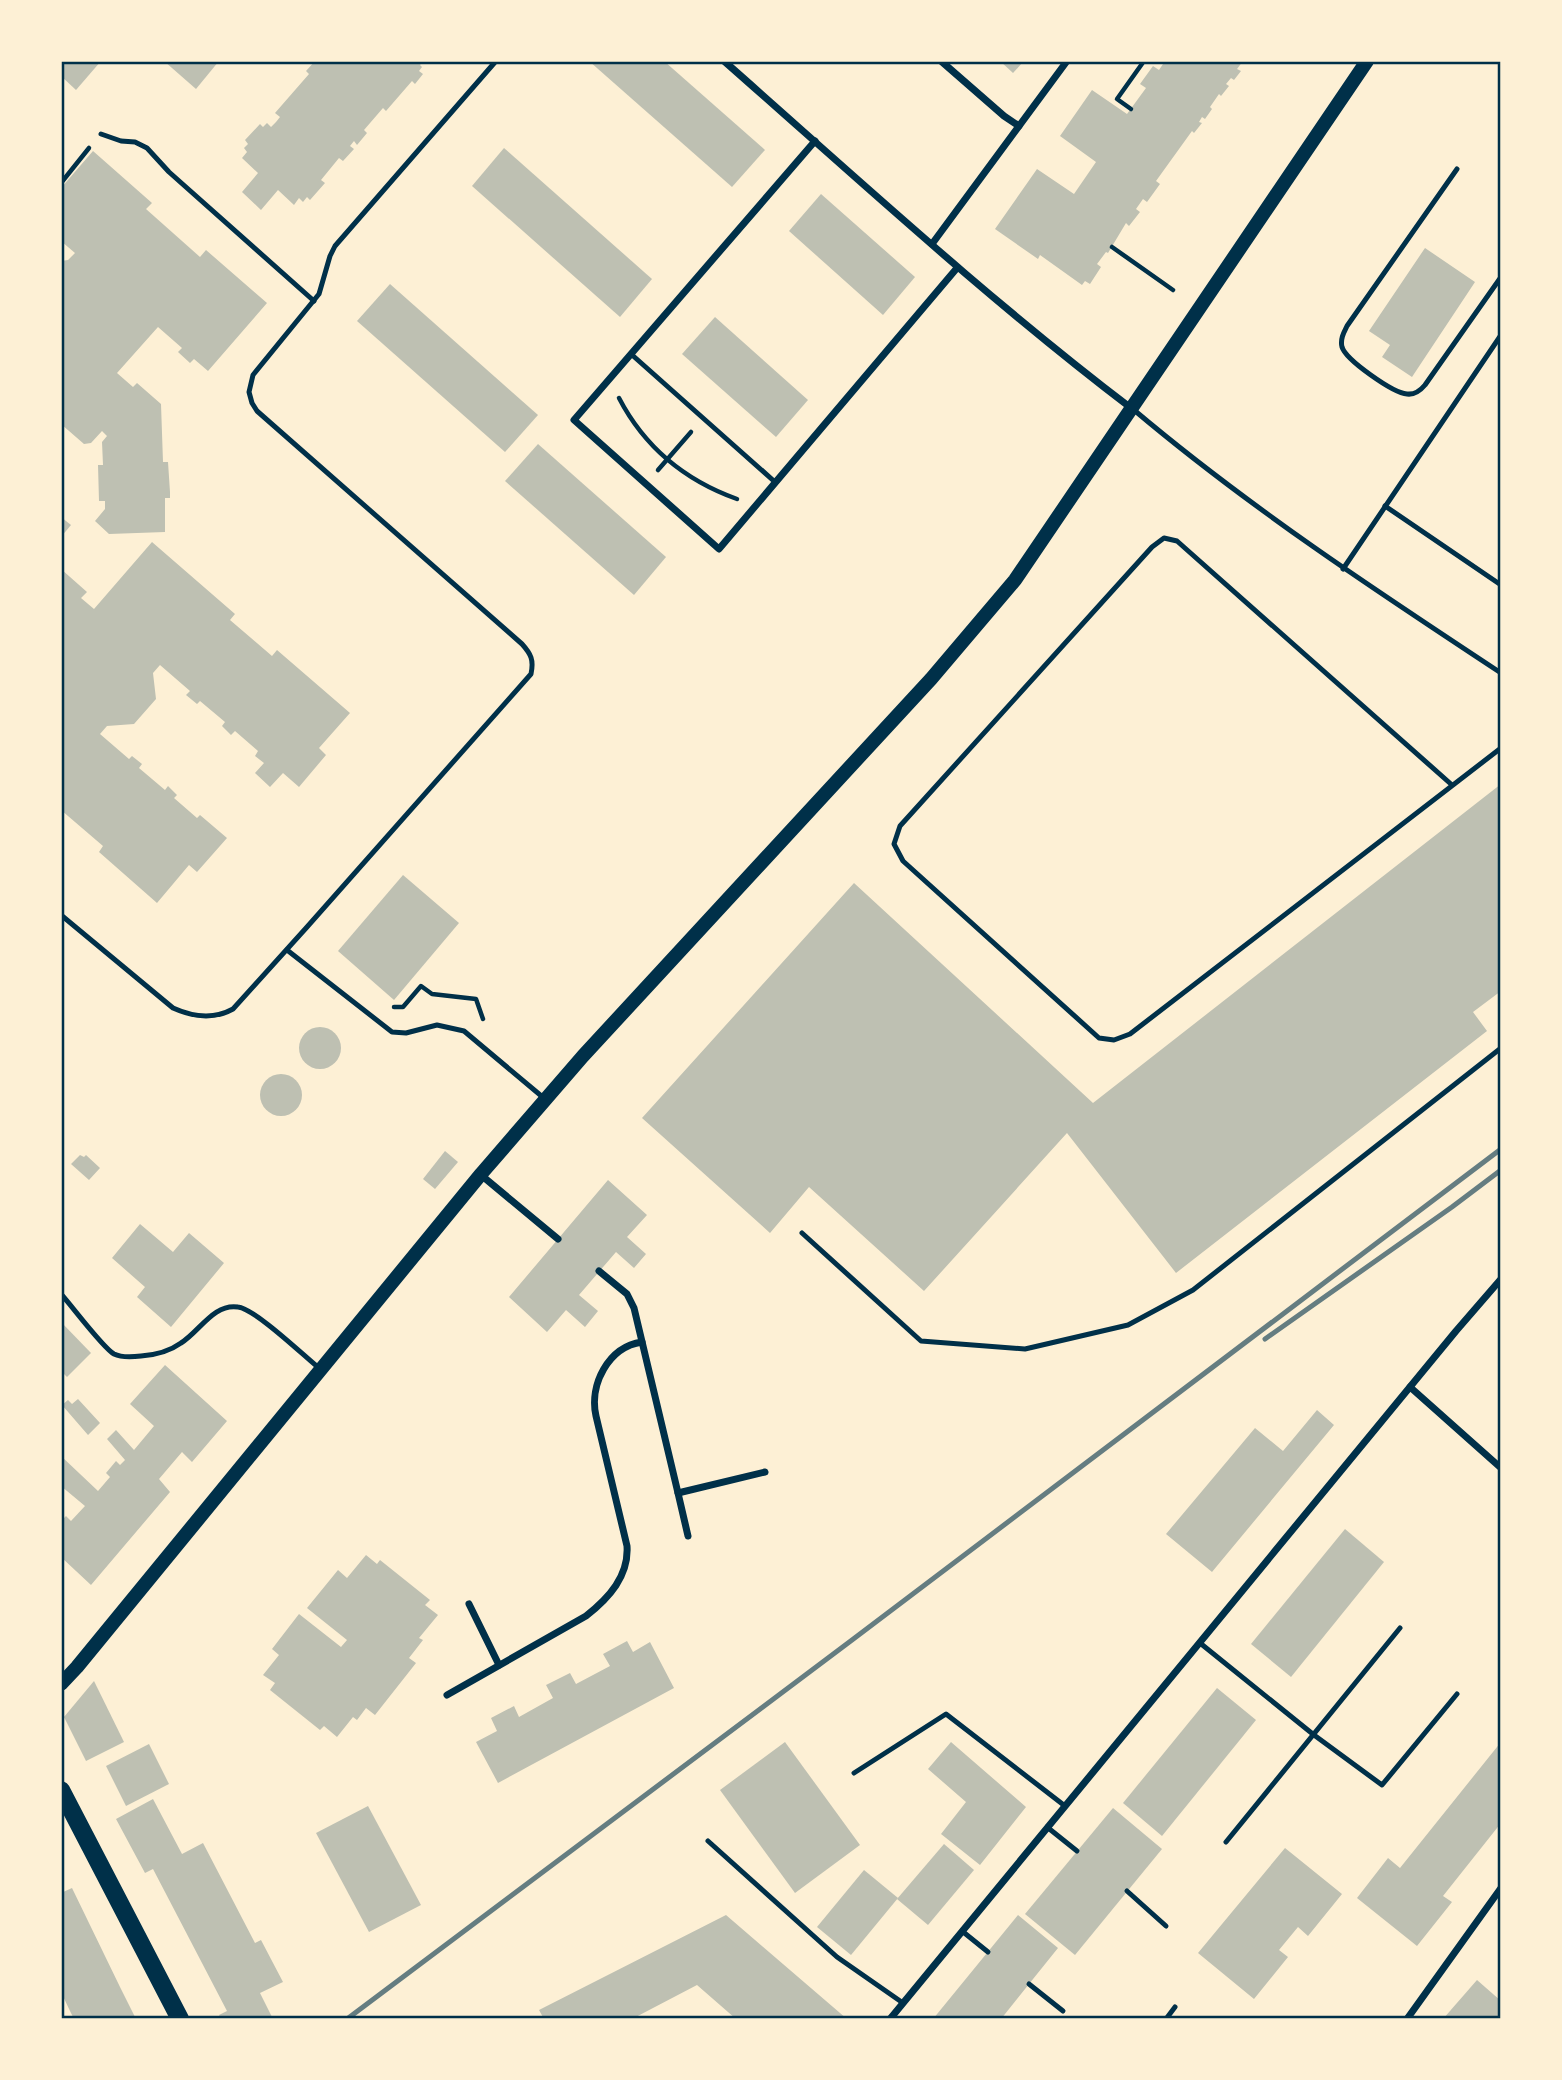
<svg xmlns="http://www.w3.org/2000/svg" width="1562" height="2080" font-family="'Noto Sans',sans-serif">
	<style>
		.building { fill: #bec0b2 }
		.lines { fill: none; stroke-linecap: round; stroke-linejoin: round }
		.path { stroke: #003049; stroke-width: 4.5 }
		.service { stroke: #003049; stroke-width: 5 }
		.minor { stroke: #003049; stroke-width: 7 }
		.secondary { stroke: #003049; stroke-width: 14 }
		.primary { stroke: #003049; stroke-width: 18 }
		.rail { stroke: #657d81; stroke-width: 5 }
		.neatline { fill: none; stroke: #003049; stroke-width: 2.5 }
	</style>
	<rect width="100%" height="100%" fill="#fdf0d5"/>
	<g class="building">
		<path d="M61,61H101L76,90L61,76Z"/>
		<path d="M164,61H219L196,89Z"/>
		<path d="M315,61H423L420,65L422,67L419,71L423,74L415,84L412,81L386,111L383,108L364,130L367,133L357,145L354,141L350,146L354,149L343,161L339,158L321,180L325,183L310,200L307,197L303,202L299,198L294,205L278,190L261,210L242,192L258,173L242,158L247,152L244,148L248,144L245,140L260,124L263,127L267,123L271,127L276,122L280,117L275,113L309,74L306,71Z"/>
		<path d="M589,61H664L765,150L732,187Z"/>
		<path d="M1000,61H1024L1013,73Z"/>
		<path d="M1165,61H1243L1237,69L1241,71L1234,80L1231,78L1226,84L1229,86L1221,96L1219,94L1210,107L1212,109L1205,119L1202,117L1199,122L1202,123L1194,133L1192,131L1156,181L1160,184L1147,202L1143,199L1136,209L1140,212L1129,226L1126,223L1108,253L1106,252L1097,264L1101,267L1090,284L1085,281L1082,285L1040,255L1038,259L995,229L1037,169L1074,194L1096,162L1060,136L1092,90L1127,114L1146,88L1140,84L1153,66L1159,70Z"/>
		<path d="M504,148L652,279L620,317L472,186Z"/>
		<path d="M93,151L152,203L146,209L200,257L206,250L267,303L208,371L194,359L190,363L178,352L182,348L158,327L117,373L133,387L137,383L161,404L163,462H168L170,492V498H165V532L109,534L95,521L105,509V501H99L98,465H103L102,442L107,436L102,431L91,443L84,444L61,424V261L68,260L75,253L61,241V188Z"/>
		<path d="M821,194L915,277L883,315L789,231Z"/>
		<path d="M1425,248L1475,282L1412,377L1382,357L1390,345L1369,331Z"/>
		<path d="M390,284L538,415L505,452L357,321Z"/>
		<path d="M715,317L808,400L776,437L682,354Z"/>
		<path d="M538,444L666,557L634,595L505,481Z"/>
		<path d="M61,517L71,525L61,537Z"/>
		<path d="M152,542L235,614L230,620L272,656L277,650L350,713L319,748L326,755L299,787L283,773L270,787L255,773L264,763L255,756L258,751L235,731L231,735L222,726L225,722L200,701L197,704L186,695L190,691L160,665L153,673L156,699L134,724L107,726L100,734L129,759L132,756L142,764L139,768L165,790L168,786L177,795L174,798L197,818L200,815L227,838L197,872L189,865L157,903L99,852L103,846L61,810V569L87,592L81,598L94,609Z"/>
		<path d="M1501,784V991L1473,1012L1487,1031L1176,1273L1067,1133L924,1291L809,1187L770,1233L642,1118L854,883L1093,1103Z"/>
		<path d="M403,875L459,923L394,1000L338,951Z"/>
		<circle cx="320" cy="1048" r="21"/>
		<circle cx="281" cy="1095" r="21"/>
		<path d="M445,1151L458,1162L435,1189L423,1179Z"/>
		<path d="M80,1155L84,1157L86,1155L100,1168L89,1180L71,1164Z"/>
		<path d="M608,1180L647,1215L627,1237L646,1254L634,1268L616,1252L579,1295L598,1311L585,1327L566,1310L547,1332L509,1297Z"/>
		<path d="M140,1224L173,1252L189,1233L224,1263L171,1327L137,1297L145,1287L112,1258Z"/>
		<path d="M61,1322L91,1353L67,1377L61,1371Z"/>
		<path d="M165,1365L227,1421L192,1462L182,1452L159,1479L170,1492L91,1585L61,1557V1521L66,1516L71,1521L85,1506L61,1486V1456L98,1491L110,1477L106,1473L116,1461L120,1465L125,1460L107,1439L116,1430L134,1450L154,1426L130,1404Z"/>
		<path d="M78,1399L100,1423L88,1435L62,1405L68,1400L72,1404Z"/>
		<path d="M1317,1410L1334,1425L1212,1572L1166,1534L1255,1428L1283,1451Z"/>
		<path d="M1345,1529L1384,1562L1291,1677L1251,1644Z"/>
		<path d="M366,1555L377,1564L380,1560L430,1600L425,1605L438,1615L419,1638L423,1640L409,1658L416,1663L375,1715L366,1708L357,1720L353,1717L337,1737L324,1726L320,1730L270,1690L275,1683L263,1675L279,1655L272,1649L299,1614L341,1647L347,1640L307,1608L338,1570L347,1578Z"/>
		<path d="M627,1641L633,1652L650,1642L674,1688L498,1783L476,1742L497,1731L491,1718L514,1706L519,1717L553,1698L546,1685L570,1673L576,1684L610,1666L603,1654Z"/>
		<path d="M94,1681L124,1742L86,1761L64,1717Z"/>
		<path d="M1217,1688L1256,1720L1162,1836L1123,1803Z"/>
		<path d="M785,1742L860,1845L795,1893L720,1790Z"/>
		<path d="M951,1742L1026,1807L980,1865L941,1834L966,1802L928,1769Z"/>
		<path d="M1501,1742V1823L1443,1896L1452,1902L1417,1946L1357,1898L1388,1858L1400,1868Z"/>
		<path d="M149,1744L169,1784L126,1806L106,1766Z"/>
		<path d="M153,1799L182,1854L203,1843L255,1943L261,1940L283,1982L260,1993L272,2017L268,2019H221L219,2015L227,2011L153,1869L145,1873L116,1819Z"/>
		<path d="M368,1806L421,1905L369,1932L316,1833Z"/>
		<path d="M1113,1808L1162,1849L1075,1955L1025,1914Z"/>
		<path d="M944,1844L974,1870L928,1925L897,1899Z"/>
		<path d="M1285,1848L1342,1894L1308,1936L1298,1927L1279,1950L1288,1957L1254,1999L1198,1953Z"/>
		<path d="M864,1870L898,1898L851,1955L817,1927Z"/>
		<path d="M72,1888L120,1987L136,2019H74L70,2011L61,1992V1893Z"/>
		<path d="M726,1915L847,2019H736L697,1985L632,2019H544L539,2010Z"/>
		<path d="M1018,1915L1058,1948L1029,1984L1001,2019H933Z"/>
		<path d="M1477,1980L1501,2001V2019H1443Z"/>
	</g>
	<g class="lines">
		<g class="path">
			<path d="M1131,109L1117,99L1144,61"/>
			<path d="M61,183L89,148"/>
			<path d="M1112,247L1173,290"/>
			<path d="M619,398C645,448 684,480 737,499"/>
			<path d="M658,470L691,432"/>
			<path d="M394,1007H403L421,986L432,994L476,999L483,1019"/>
		</g>
		<g class="service">
			<path d="M101,134L121,141L135,142L147,148L169,172L314,301"/>
			<path d="M1457,169L1347,326C1344,332 1340,339 1342,347C1346,360 1393,393 1407,394C1415,395 1420,391 1425,385L1501,277"/>
			<path d="M631,354L775,482"/>
			<path d="M1134,410C1249,507 1375,590 1501,673"/>
			<path d="M1385,506L1501,585"/>
			<path d="M1343,569L1501,335"/>
			<path d="M1452,785L1177,541L1164,538L1152,547L900,826L894,844L903,861L1099,1038L1114,1040L1130,1034L1501,748"/>
			<path d="M61,915L173,1008C193,1017 213,1020 233,1009L307,927L531,674C534,660 531,654 522,644L257,411L252,403L249,392L253,375L319,294L330,256L335,246L496,61"/>
			<path d="M287,950L392,1032L406,1033L437,1025L464,1031L545,1099"/>
			<path d="M802,1233L921,1341L1025,1349L1128,1325L1193,1290L1501,1048"/>
			<path d="M61,1294C72,1306 103,1348 114,1354C122,1358 133,1357 141,1356C155,1355 170,1351 181,1343C199,1332 214,1303 238,1307C255,1309 303,1355 319,1368"/>
			<path d="M1200,1643L1314,1735L1382,1785L1457,1694"/>
			<path d="M854,1773L946,1714L1065,1806"/>
			<path d="M1047,1827L1077,1851"/>
			<path d="M708,1841L837,1957L903,2003"/>
			<path d="M1226,1842L1400,1628"/>
			<path d="M1127,1891L1166,1926"/>
			<path d="M962,1931L988,1952"/>
			<path d="M1029,1984L1063,2011"/>
			<path d="M1166,2019L1175,2007"/>
		</g>
		<g class="minor">
			<path d="M724,61C858,179 989,300 1131,408"/>
			<path d="M941,61L1004,116L1019,126"/>
			<path d="M815,141L574,420L719,549L957,268"/>
			<path d="M932,244L1067,61"/>
			<path d="M481,1175L558,1239"/>
			<path d="M599,1271L627,1294L634,1308L678,1493L765,1472"/>
			<path d="M1410,1387L1501,1468"/>
			<path d="M678,1493L688,1536"/>
			<path d="M469,1604L499,1665"/>
			<path d="M447,1695L586,1616C609,1598 629,1576 627,1546L596,1416C589,1385 608,1347 642,1342"/>
			<path d="M890,2019L1456,1331L1501,1279"/>
			<path d="M1407,2019L1501,1888"/>
		</g>
		<path class="secondary" d="M61,1684L77,1667L481,1174L583,1056L931,679L1015,580L1367,61"/>
		<path class="primary" d="M61,1790L180,2019"/>
		<g class="rail">
			<path d="M1265,1339L1452,1207L1501,1170"/>
			<path d="M347,2019L852,1640L1501,1149"/>
		</g>
	</g>
	<rect width="1562" height="2080" fill="none" stroke="#fdf0d5" stroke-width="126"/>
	<rect x="63" y="63" width="1436" height="1954" class="neatline"/>
</svg>
